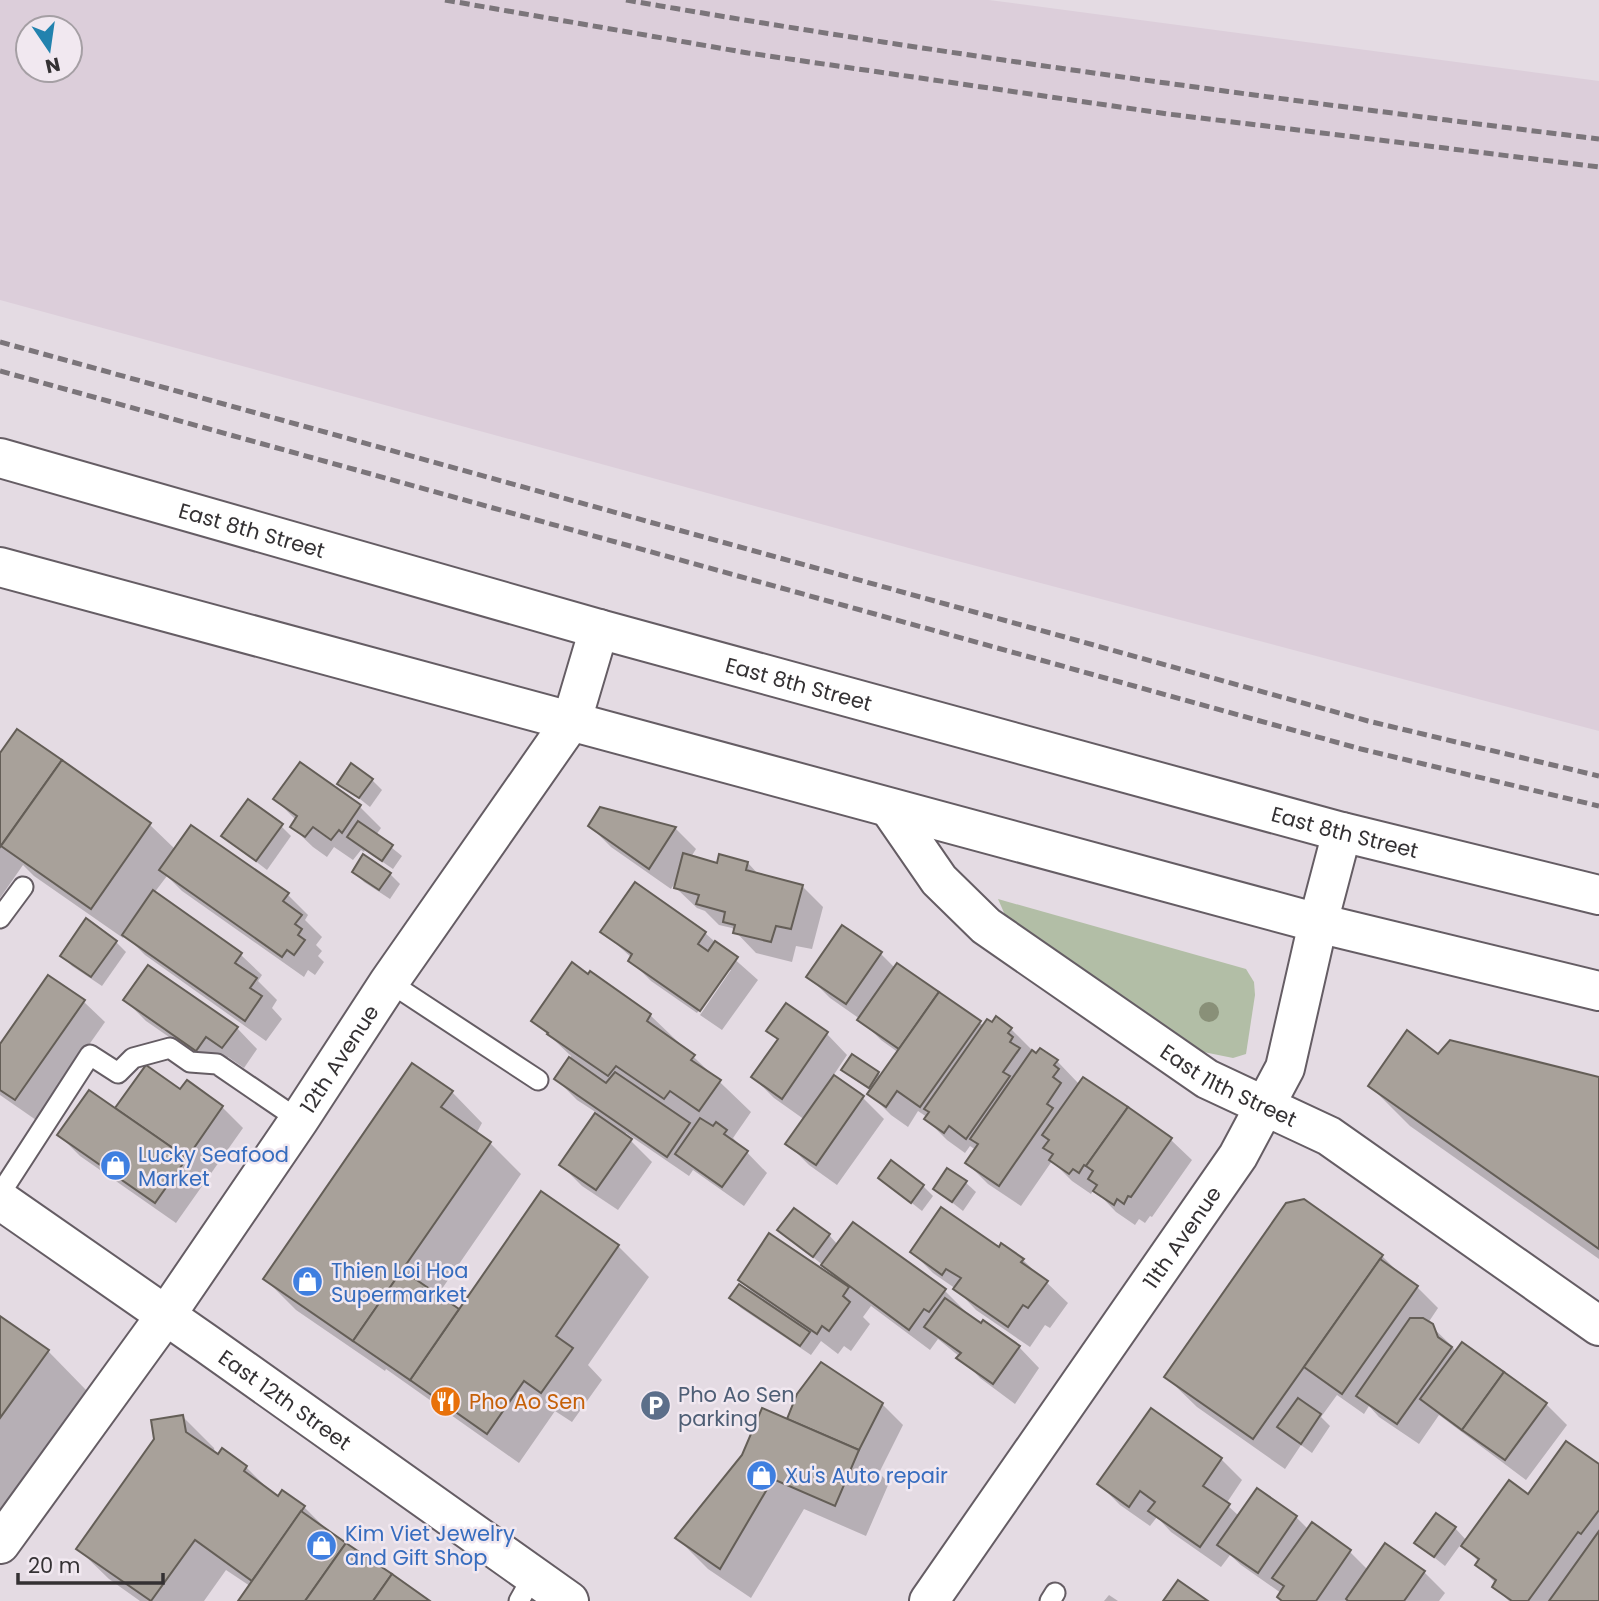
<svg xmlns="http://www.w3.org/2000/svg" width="1599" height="1601" font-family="Poppins,sans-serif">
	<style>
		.built { fill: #dcceda; fill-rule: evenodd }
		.green { fill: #b2bea6 }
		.shadow { fill: #0003 }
		.building { fill: #a8a19a; stroke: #645e57; stroke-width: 2 }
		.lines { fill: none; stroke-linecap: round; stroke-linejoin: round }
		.lane-casing { stroke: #655d64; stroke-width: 23 }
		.street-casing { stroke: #655d64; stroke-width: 42 }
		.secondary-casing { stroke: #655d64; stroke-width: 42 }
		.lane { stroke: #fff; stroke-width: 19 }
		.street { stroke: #fff; stroke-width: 38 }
		.secondary { stroke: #fff; stroke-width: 38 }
		.rail { stroke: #7b757a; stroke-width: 5; stroke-dasharray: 10 5; stroke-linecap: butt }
		.tree { fill: #899078 }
		.labels { text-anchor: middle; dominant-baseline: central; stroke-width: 5; stroke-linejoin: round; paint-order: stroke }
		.street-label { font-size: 21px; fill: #343133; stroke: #f1e8f0 }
		.shop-label { font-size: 21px; fill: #366cbe; stroke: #f1e8f0; text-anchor: start }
		.service-label { font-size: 21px; fill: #4e5e75; stroke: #f1e8f0; text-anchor: start }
		.food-label { font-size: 21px; fill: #c56008; stroke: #f1e8f0; text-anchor: start }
	</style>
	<rect width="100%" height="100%" fill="#e4dbe3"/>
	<path class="built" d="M0,0H989L1599,81V731L931,554L0,300ZM28,28H70V70H28Z"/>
	<path class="green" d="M998,899L1246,969L1254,982L1255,995L1246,1054L1233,1058L1189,1049L1005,915Z"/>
	<g class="shadow">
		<path d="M18,731L150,825L176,850L287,894L308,915L305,920L322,937L316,945L322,951L318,956L324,962L315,975L308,970L304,977L182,891L167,876L154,893L241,955L262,975L258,981L277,1000L272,1008L282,1019L266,1041L145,955L125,935L123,938L34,876L23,865L0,898V756Z"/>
		<path d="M300,764L360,807L381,828L376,835L402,856L393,869L365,850L364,852L361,850L353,860L334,847L327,857L313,847L292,827L296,820L275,799Z"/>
		<path d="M372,780L382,790L370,807L340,783Z"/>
		<path d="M601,809L675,828L696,849L691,857L718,865L748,863L759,875L802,886L823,907L812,949L796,946L792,962L756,953L732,928L719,925L705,911L697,908L676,888L678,878L671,889L611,847L590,826Z"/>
		<path d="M281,826L291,836L267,870L223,836Z"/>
		<path d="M354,872L390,874L400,884L390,899L364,882Z"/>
		<path d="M603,932L705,933L758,980L722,1030L700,1015L731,970H727L697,1013L651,981L630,960L632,958Z"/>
		<path d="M116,942L126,952L102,986L72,966L62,956Z"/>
		<path d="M881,954L896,969L984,1026L1011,1029L1032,1050L1031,1052L1057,1061L1079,1084L1171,1140L1192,1160L1152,1217L1150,1216L1145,1223L1139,1219L1135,1225L1116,1212L1094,1189L1091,1194L1072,1181L1052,1161L1021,1206L988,1184L967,1163L976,1150L970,1146L965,1153L947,1140L926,1119L927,1117L918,1111L908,1127L891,1115L870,1094L871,1091L854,1079L844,1069L853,1056L882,1077L899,1053L881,1040L860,1019L830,998L809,977Z"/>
		<path d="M125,1000L237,1028L257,1049L244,1068L228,1057L218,1071L146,1021Z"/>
		<path d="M84,1002L105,1022L36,1120L0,1095V1047Z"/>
		<path d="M650,1015L751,1112L733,1138L767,1173L744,1206L693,1170L689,1176L626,1133L625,1135L652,1162L618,1210L582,1186L561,1165L597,1113L577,1100L556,1079L571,1056L534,1021Z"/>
		<path d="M769,1031L827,1034L847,1055L833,1076L863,1098L884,1119L837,1185L809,1165L788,1144L805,1120L774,1098L753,1077L779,1041Z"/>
		<path d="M1438,1056L1599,1079V1259L1410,1126L1370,1086Z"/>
		<path d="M146,1068L181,1092L222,1107L243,1128L176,1223L80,1156L59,1135L116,1110Z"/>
		<path d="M452,1092L482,1123L476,1134L490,1143L521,1174L437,1296L460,1311L618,1246L649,1277L588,1365L602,1380L572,1422L555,1411L519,1463L386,1369L385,1371L296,1310L265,1279Z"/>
		<path d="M880,1178L923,1186L933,1196L922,1211Z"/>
		<path d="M965,1182L976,1192L963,1211L935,1189Z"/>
		<path d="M1303,1201L1382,1256L1404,1278L1417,1287L1438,1308L1428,1323L1453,1347L1456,1353L1546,1404L1567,1425L1526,1480L1439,1415L1419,1444L1379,1417L1369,1406L1364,1414L1337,1395L1321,1417L1330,1426L1312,1453L1301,1445L1285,1469L1197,1407L1166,1377Z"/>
		<path d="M853,1224L945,1291L966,1312L964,1314L1019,1347L1039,1368L1015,1404L980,1378L960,1357L938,1339L930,1350L871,1306L863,1317L870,1324L851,1351L844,1346L838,1354L821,1341L811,1355L741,1308L731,1298L755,1295L740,1280H835L836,1278L824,1266L779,1230L829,1235L838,1245Z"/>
		<path d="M1002,1245L1023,1260L1068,1303L1050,1328L1045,1325L1030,1347L976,1310L956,1289L933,1273L912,1252L999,1249Z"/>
		<path d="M0,1318L48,1351L87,1391L0,1513Z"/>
		<path d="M882,1404L903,1425L879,1473L889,1483L866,1536L804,1509L751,1598L708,1569L677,1538L788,1421Z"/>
		<path d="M1151,1410L1221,1459L1242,1480L1226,1504L1239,1516L1296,1517L1309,1530L1312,1525L1350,1552L1368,1570L1424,1572L1445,1593L1439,1601H1283L1281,1593L1241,1565L1230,1555L1221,1567L1171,1532L1157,1517L1150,1526L1120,1505L1099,1484Z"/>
		<path d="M183,1417L214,1448L215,1454L246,1467L273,1494L304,1507L330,1533L427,1601H240L250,1586L226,1570L204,1601H140L109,1579L78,1549Z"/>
		<path d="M1599,1467V1601H1509L1494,1587L1496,1584L1478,1565L1479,1562L1461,1544L1445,1566L1416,1543L1455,1528L1467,1541L1528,1496Z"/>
		<path d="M1109,1595L1118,1601H1104Z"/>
	</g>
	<g class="building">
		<path d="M17,729L62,760L0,847V753Z"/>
		<path d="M62,760L151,823L91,909L1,846Z"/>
		<path d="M300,762L361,805L342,833L339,830L331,840L313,827L305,837L290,827L297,816L273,799Z"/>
		<path d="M351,763L373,779L359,798L337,784Z"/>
		<path d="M248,799L283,824L256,861L221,836Z"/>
		<path d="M600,807L676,827L649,869L588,826Z"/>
		<path d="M358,821L393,845L382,861L347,837Z"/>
		<path d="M191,825L289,893L283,901L302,915L295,924L302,929L298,935L305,940L294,955L287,950L282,957L159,870Z"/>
		<path d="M683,853L717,863L719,854L748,862L746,870L803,885L791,929L776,926L771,942L733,933L735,925L723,922L725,912L696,904L699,895L674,888Z"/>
		<path d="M363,854L391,873L379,890L352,872Z"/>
		<path d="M635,882L706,932L698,944L708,951L715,941L738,957L700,1011L628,961L632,954L600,932Z"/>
		<path d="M153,890L242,953L235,963L257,978L250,988L262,996L245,1021L122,935Z"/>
		<path d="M86,918L117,941L91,977L60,956Z"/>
		<path d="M842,925L882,952L846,1004L806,977Z"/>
		<path d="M572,962L588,974L590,971L651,1014L647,1021L695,1055L691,1060L721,1080L699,1111L670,1091L664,1099L616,1066L608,1076L547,1034L548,1033L531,1021Z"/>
		<path d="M897,963L939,992L899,1049L857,1020Z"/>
		<path d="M148,965L238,1027L222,1048L206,1037L196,1051L123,1000Z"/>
		<path d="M48,975L85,1000L15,1100L0,1090V1044Z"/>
		<path d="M939,992L981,1021L920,1107L897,1091L886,1107L867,1094Z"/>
		<path d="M786,1003L828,1032L782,1099L751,1077L778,1039L766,1031Z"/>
		<path d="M996,1016L1012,1028L1008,1033L1013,1037L1010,1042L1020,1048L1003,1072L1010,1076L966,1139L949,1126L944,1133L924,1119L929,1112L924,1109L987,1019L992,1022Z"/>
		<path d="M1407,1030L1438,1054L1450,1040L1599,1077V1249L1368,1086Z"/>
		<path d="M1040,1048L1058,1060L1054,1065L1059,1069L1053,1077L1061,1083L1047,1104L1053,1108L999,1186L965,1163L978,1144L970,1139L1032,1050L1036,1053Z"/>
		<path d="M852,1054L879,1072L869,1088L841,1070Z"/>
		<path d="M569,1057L606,1083L615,1072L690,1123L667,1157L554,1079Z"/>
		<path d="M412,1063L453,1091L441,1107L491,1142L353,1341L263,1279Z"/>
		<path d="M146,1065L180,1089L187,1080L223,1106L187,1158L115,1108Z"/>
		<path d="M834,1075L864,1096L816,1165L785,1144Z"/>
		<path d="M1083,1077L1128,1107L1086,1166L1084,1165L1079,1173L1073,1169L1069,1174L1049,1160L1053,1154L1043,1148L1049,1140L1042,1135Z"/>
		<path d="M89,1090L187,1158L155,1203L57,1135Z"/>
		<path d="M1128,1107L1172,1138L1131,1197L1128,1196L1124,1204L1117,1199L1114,1205L1093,1191L1097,1185L1088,1179L1093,1171L1086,1166Z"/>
		<path d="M595,1113L632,1139L596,1190L559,1165Z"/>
		<path d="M700,1118L713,1126L716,1122L727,1130L724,1134L748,1151L722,1187L675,1154Z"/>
		<path d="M891,1160L924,1185L911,1203L878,1178Z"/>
		<path d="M947,1168L967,1181L952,1202L933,1189Z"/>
		<path d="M541,1191L619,1245L556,1336L573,1348L541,1393L524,1381L487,1434L410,1380Z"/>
		<path d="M1304,1199L1383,1255L1253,1439L1164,1377L1286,1203Z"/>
		<path d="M941,1207L999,1247L1001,1243L1024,1259L1021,1262L1048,1281L1028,1308L1023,1305L1008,1327L953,1289L961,1278L946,1269L942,1275L910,1252Z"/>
		<path d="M794,1208L830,1234L813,1257L777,1230Z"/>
		<path d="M853,1222L946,1289L929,1312L924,1309L909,1330L821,1265Z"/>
		<path d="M769,1233L849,1287L843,1296L850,1302L829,1331L822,1326L817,1334L738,1280Z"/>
		<path d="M1380,1259L1418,1286L1342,1394L1304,1367Z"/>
		<path d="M402,1270L459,1309L410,1380L353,1341Z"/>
		<path d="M739,1284L810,1332L800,1346L729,1298Z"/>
		<path d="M945,1298L981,1323L983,1320L1020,1346L993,1384L956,1358L961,1353L924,1327Z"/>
		<path d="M0,1316L49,1350L0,1418Z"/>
		<path d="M1410,1318H1423L1433,1324L1438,1337L1452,1347L1397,1424L1356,1396Z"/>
		<path d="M1462,1342L1504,1372L1462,1430L1420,1399Z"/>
		<path d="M821,1362L883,1403L859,1450L787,1419L797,1394Z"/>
		<path d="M1504,1372L1547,1403L1505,1460L1462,1430Z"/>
		<path d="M1298,1398L1321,1414L1301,1444L1277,1427Z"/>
		<path d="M762,1408L859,1450L835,1506L773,1479L720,1569L675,1538L742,1455Z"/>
		<path d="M1151,1408L1222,1458L1203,1486L1230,1504L1200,1547L1148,1511L1155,1502L1140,1491L1129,1507L1097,1484Z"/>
		<path d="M183,1415L186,1432L218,1454L222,1448L247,1466L244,1471L278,1496L282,1490L305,1506L252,1581L195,1540L151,1601L76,1549L154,1439L151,1420Z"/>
		<path d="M1566,1441L1599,1464V1510L1581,1534L1578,1532L1528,1601H1512L1492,1587L1496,1580L1475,1565L1479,1559L1461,1546L1509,1480L1528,1494Z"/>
		<path d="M1257,1488L1297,1516L1258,1573L1217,1545Z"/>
		<path d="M301,1511L346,1543L305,1601H238Z"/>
		<path d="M1436,1513L1456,1527L1434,1557L1414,1543Z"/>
		<path d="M1312,1522L1351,1550L1316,1601H1282L1277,1597L1284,1586L1272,1578Z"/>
		<path d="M1599,1531V1601H1549Z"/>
		<path d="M346,1543L392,1574L373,1601H305Z"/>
		<path d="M1385,1543L1425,1571L1404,1601H1348L1346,1599Z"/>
		<path d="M392,1574L430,1601H373Z"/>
		<path d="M1178,1580L1208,1601H1163Z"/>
	</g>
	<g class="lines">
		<defs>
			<g id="lane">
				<path d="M0,918L23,887"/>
				<path d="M389,982L538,1080"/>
				<path d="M0,1194L90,1055L118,1073L133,1058L170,1048L190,1062L217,1064L299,1120"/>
				<path d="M519,1601L533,1576"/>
				<path d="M1050,1601L1055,1593"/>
			</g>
			<g id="street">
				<path id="s1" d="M890,809L939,880L986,926L1207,1079L1329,1136L1599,1326"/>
				<path id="s2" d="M929,1601L1238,1156L1285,1068L1318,923L1342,832"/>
			</g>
			<g id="secondary">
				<path id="s3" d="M0,458L599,629L1342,832L1599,895"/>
				<path d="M0,567L1318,923L1599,991"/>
				<path id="s4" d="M0,1200L207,1344L569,1601"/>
				<path id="s5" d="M0,1544L166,1315L299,1120L389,982L572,720L599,629"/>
			</g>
		</defs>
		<use href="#lane" class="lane-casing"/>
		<use href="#street" class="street-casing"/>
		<use href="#secondary" class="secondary-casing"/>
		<use href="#lane" class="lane"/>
		<use href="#street" class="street"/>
		<use href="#secondary" class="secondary"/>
		<g class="rail">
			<path d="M445,0L748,53L1168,114L1599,167"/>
			<path d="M626,0C949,56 1274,99 1599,139"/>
			<path d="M0,342L1368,721L1599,776"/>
			<path d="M0,371L1361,749L1599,806"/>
		</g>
	</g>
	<circle class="tree" cx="1209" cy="1012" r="10"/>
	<defs>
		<symbol id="shop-disc" viewBox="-11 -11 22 22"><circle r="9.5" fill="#3f7fe0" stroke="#f1e8f0"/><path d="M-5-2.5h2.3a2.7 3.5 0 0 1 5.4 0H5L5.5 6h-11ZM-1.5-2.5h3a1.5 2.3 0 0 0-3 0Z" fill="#fff"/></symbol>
		<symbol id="restaurant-disc" viewBox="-11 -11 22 22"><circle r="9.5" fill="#e8710a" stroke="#f1e8f0"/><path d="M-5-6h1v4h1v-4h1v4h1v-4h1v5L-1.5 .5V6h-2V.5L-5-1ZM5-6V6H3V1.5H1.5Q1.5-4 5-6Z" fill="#fff"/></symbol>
		<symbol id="parking-disc" viewBox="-11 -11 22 22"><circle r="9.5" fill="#5c6f8a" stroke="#f1e8f0"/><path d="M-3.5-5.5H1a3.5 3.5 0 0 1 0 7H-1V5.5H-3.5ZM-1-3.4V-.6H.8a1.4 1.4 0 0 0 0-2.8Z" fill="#fff"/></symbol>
	</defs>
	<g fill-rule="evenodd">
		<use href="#shop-disc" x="98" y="1148" width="35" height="35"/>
		<use href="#shop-disc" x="290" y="1264" width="35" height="35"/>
		<use href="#restaurant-disc" x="428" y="1384" width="35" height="35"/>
		<use href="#parking-disc" x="638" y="1388" width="35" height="35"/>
		<use href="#shop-disc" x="744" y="1458" width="35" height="35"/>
		<use href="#shop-disc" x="304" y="1528" width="35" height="35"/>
	</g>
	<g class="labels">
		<g class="street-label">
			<text stroke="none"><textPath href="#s3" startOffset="262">East 8th Street</textPath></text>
			<text stroke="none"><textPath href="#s3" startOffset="830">East 8th Street</textPath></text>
			<text stroke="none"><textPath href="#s3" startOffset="1396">East 8th Street</textPath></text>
			<text stroke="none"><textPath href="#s5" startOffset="592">12th Avenue</textPath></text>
			<text stroke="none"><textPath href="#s1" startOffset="443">East 11th Street</textPath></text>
			<text stroke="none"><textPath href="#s2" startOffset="443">11th Avenue</textPath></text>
			<text stroke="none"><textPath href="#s4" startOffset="348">East 12th Street</textPath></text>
		</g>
		<g class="shop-label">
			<text x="138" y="1154">Lucky Seafood<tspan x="138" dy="24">Market</tspan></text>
			<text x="331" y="1270">Thien Loi Hoa<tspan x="331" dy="24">Supermarket</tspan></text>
			<text x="785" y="1475">Xu's Auto repair</text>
			<text x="345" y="1533">Kim Viet Jewelry<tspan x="345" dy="24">and Gift Shop</tspan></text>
		</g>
		<g class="service-label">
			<text x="678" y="1394">Pho Ao Sen<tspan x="678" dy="24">parking</tspan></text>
		</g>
		<g class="food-label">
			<text x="469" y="1401">Pho Ao Sen</text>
		</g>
	</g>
	<g transform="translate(49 49) rotate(167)"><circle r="33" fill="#f1e8f0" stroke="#a59fa4" stroke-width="2"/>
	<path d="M0-5L12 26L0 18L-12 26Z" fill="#2282ae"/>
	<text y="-10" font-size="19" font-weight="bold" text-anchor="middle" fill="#343133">N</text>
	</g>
	<path d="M18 1573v10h145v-10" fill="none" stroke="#343133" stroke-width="3.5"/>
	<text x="28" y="1573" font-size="21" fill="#343133" stroke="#f1e8f0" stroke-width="5" paint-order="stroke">20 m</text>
</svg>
